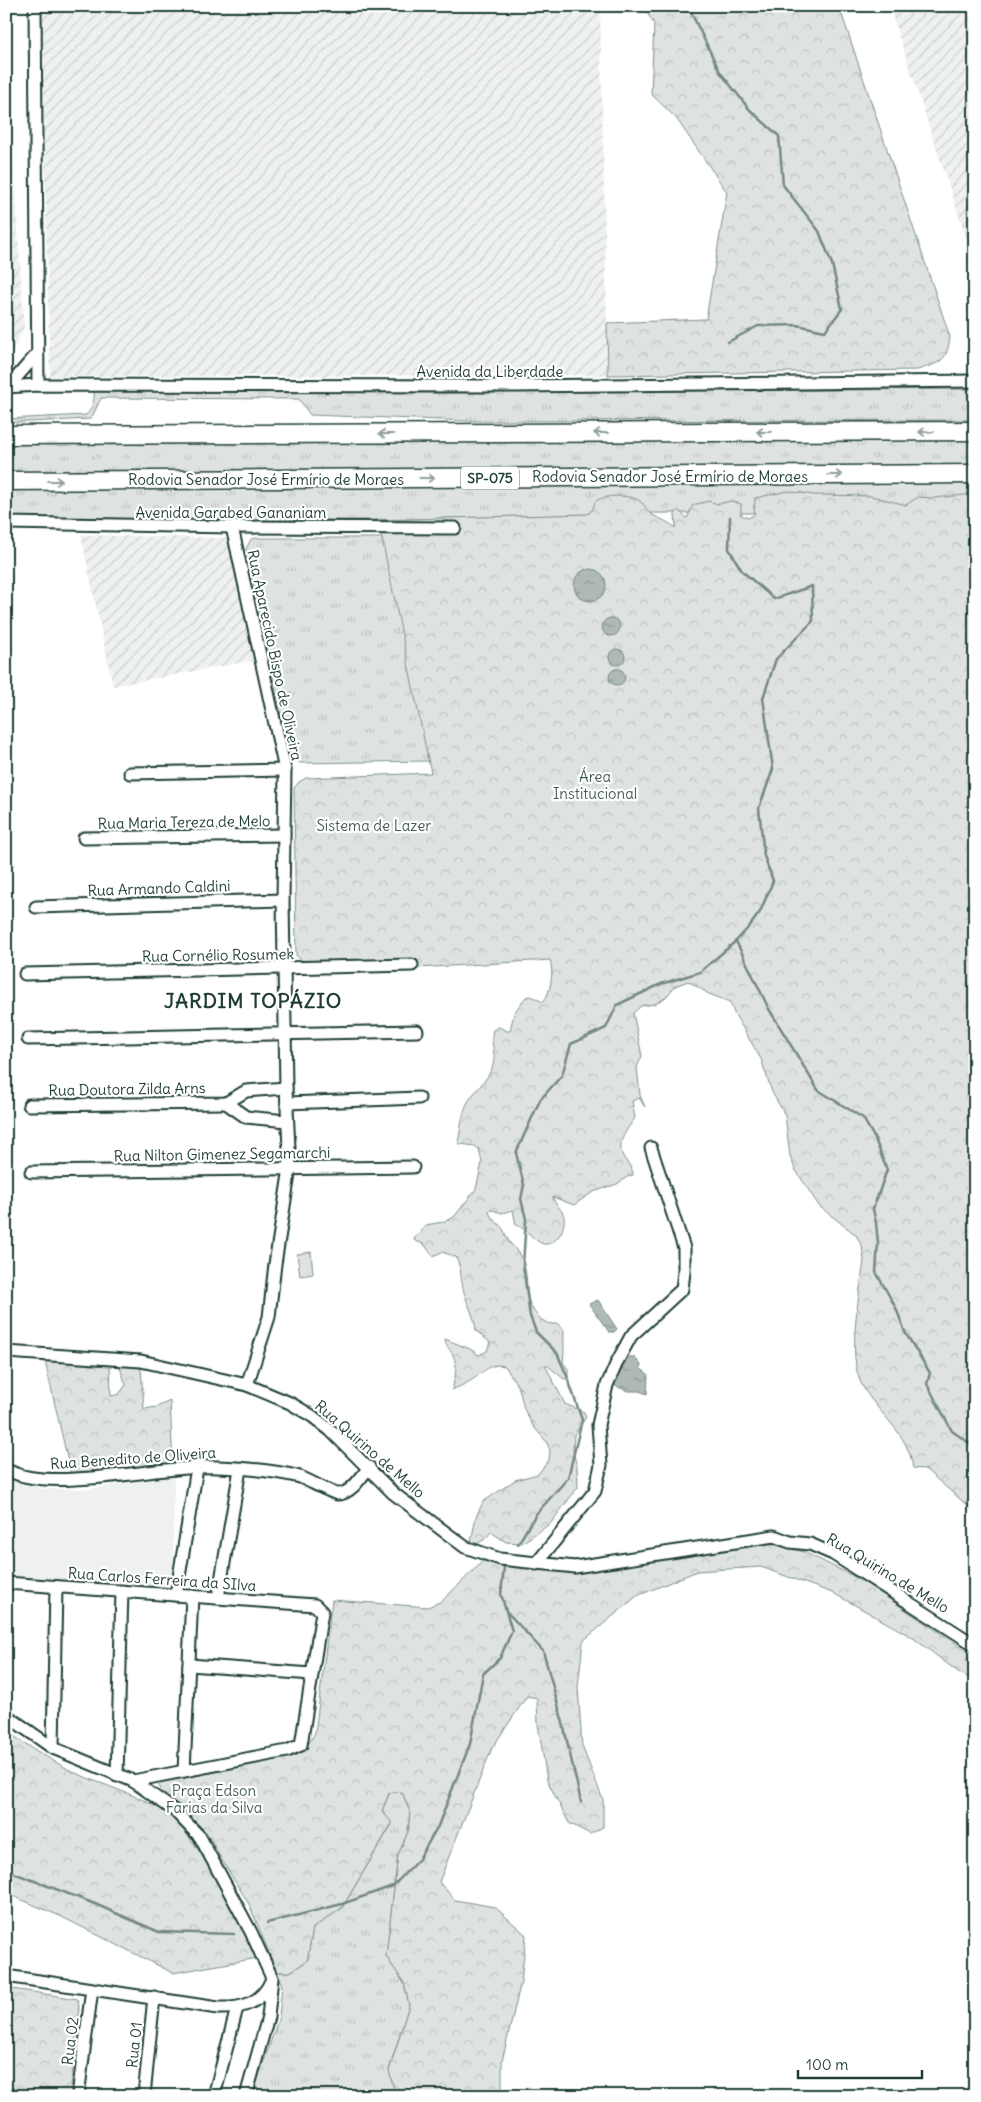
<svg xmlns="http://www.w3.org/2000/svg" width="981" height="2102" font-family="Delius,sans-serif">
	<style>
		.built { fill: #eef1f0 }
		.industrial { fill: url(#industrial-furrows) }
		.grass { fill: url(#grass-tufts); stroke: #7e908b }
		.forest { fill: url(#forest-crowns); stroke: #7e908b }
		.pitch { fill: #dee3e2; stroke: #7e908b }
		.water { fill: url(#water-ripples); stroke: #758883 }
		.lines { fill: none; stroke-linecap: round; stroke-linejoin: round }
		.stream { stroke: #758883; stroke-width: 2.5 }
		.minor-casing { stroke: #1f3d34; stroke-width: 15 }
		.highway-casing { stroke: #1f3d34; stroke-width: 21 }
		.minor { stroke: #fff; stroke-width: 11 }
		.highway { stroke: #fff; stroke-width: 18 }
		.oneway { stroke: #8f9e9a }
		.labels { text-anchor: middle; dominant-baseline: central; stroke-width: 4.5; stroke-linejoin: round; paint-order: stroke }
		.shield { fill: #fff; stroke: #627771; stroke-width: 1 }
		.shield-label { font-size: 14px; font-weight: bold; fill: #1f3d34 }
		.street-label { font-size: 15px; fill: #1f3d34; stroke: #fff }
		.park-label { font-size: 15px; fill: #455e57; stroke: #fff }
		.district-label { font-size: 20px; font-weight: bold; letter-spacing: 1px; fill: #1f3d34; stroke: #fff }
	</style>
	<defs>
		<pattern id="industrial-furrows" width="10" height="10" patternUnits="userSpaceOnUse" patternTransform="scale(1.25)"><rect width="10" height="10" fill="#eef1f0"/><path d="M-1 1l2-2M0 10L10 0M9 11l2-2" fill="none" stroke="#ccd0ce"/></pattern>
		<pattern id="grass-tufts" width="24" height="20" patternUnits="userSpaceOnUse" patternTransform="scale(1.25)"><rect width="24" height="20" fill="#dee3e2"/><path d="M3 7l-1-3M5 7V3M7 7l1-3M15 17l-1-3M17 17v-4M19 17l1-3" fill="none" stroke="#bec4c2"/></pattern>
		<pattern id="forest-crowns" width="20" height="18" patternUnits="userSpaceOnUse" patternTransform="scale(1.25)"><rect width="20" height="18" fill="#dee3e2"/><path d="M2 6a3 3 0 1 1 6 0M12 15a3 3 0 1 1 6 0" fill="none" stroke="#bec4c2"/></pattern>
		<pattern id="water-ripples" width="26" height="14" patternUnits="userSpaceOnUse" patternTransform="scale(1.25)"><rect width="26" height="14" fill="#afbab7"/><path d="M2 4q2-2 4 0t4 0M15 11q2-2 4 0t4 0" fill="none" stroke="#8e9896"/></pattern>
	</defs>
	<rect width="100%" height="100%" fill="#fff"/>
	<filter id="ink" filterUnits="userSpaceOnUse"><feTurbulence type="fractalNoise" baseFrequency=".02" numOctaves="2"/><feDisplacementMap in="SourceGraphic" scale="10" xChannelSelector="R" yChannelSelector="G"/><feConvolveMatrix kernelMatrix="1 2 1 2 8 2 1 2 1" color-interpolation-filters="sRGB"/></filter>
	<g filter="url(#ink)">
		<path class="built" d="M6,1476L22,1484L45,1489H89L174,1476L173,1576L167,1583L161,1587L6,1577Z"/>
		<g class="industrial">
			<path d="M41,6H600L608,375L50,376Z"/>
			<path d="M889,6H975V264Z"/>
			<path d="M6,40L24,327L12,352L6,357Z"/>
			<path d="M81,535L229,538L256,660L113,686Z"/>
		</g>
		<g class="grass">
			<path d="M975,389V420L468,421L310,415L299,399L101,398L91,419L6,423V419L86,415C92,410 95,399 94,391L444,393Z"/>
			<path d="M975,435V467L6,473V440Z"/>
			<path d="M975,483V513H644L378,520L6,521V488Z"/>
			<path d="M257,538H473L492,755L428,761L300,763L292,757L288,748L246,549L251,539Z"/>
			<path d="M390,1792H402L410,1812L408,1832L398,1855L386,1956L404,1983L409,2005L389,2070L396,2096H252L279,2017L282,1986L277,1972H290L307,1961L313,1928L342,1908L392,1824L382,1811Z"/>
		</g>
		<g class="forest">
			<path d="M643,6H839L950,337C947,362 940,363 917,370L608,375L607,323L706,319L727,192L676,118L651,94L654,24Z"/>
			<path d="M788,491L814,495L871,496L906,505L918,497L934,498L975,494V1512L925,1469L913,1468C908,1431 878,1415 862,1385C846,1355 860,1294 864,1260L862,1246L856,1235L819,1206L795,1169L790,1156L785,1115L772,1092L761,1059L734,1013L730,1002L709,994L688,981L675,986L666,997L655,1004L641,1006L633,1013L642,1056L637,1067L640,1095L645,1107L639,1098L632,1101L635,1118C628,1128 617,1141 622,1154C625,1162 633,1166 633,1175L627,1177L617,1184L593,1192L574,1205L553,1197C554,1205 563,1209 564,1217C565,1224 562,1233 557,1238C540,1256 531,1229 516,1225L513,1210L502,1213L492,1210L489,1211C491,1220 498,1222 503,1229C505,1233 507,1239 510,1243C516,1249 521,1256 524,1265C529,1280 524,1297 533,1310C540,1320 546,1325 558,1324L564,1330C563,1341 565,1351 563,1362L568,1369V1378L564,1379L548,1366L546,1365V1367L565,1404L584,1412L586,1417L574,1435L573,1451L577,1467L578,1487L551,1523L522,1543L506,1542L491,1532L485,1539L475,1545L471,1542L476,1517L483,1502L515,1480L538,1474L549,1460L550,1450L546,1441L533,1426L524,1409L519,1388L505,1366C488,1362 483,1374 470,1381C464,1385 458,1387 452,1390C455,1377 459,1365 452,1353C449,1348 445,1346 445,1339L470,1349L479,1355L487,1351L490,1342L476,1331C475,1315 466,1303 463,1288C460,1275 462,1271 456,1257L442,1252L433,1256L424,1244L415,1241L414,1239L426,1225L443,1222L454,1217L476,1189L482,1163L479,1149L475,1146L460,1144L458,1142C461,1129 462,1111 469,1100C477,1088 489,1079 493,1065C497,1053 489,1042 493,1030L499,1027L507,1031H510L514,1013L526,997L531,996L543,1002C551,993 554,971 550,960L417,968L416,960L317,964C308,964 302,962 296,955L294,788L299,782L306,778L431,773L378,520L587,514L593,509L595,502C604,494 631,494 641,502C645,505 647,511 651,514C660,519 667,521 676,528L675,514L678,510L687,518L693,505L709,501L718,504L731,501L741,504V515L748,518L754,515L755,498Z"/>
			<path d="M44,1357L110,1363L111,1396L119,1394L126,1385L119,1365L141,1368L144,1409L157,1407L170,1401L173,1466L71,1474Z"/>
			<path d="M766,1543L804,1552L859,1579L975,1656V1681L958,1672L912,1637L835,1594L761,1567L697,1571L637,1596L583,1641L578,1687L582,1746L603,1800V1827L590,1834L569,1823L547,1780L538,1724L537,1698L527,1696L492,1748L439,1882L455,1900L495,1907L526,1935L521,1982L502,2061V2096H396L389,2071L409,2005L404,1983L386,1956L398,1855L408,1832L410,1812L402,1792L389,1793L382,1811L392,1823L342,1908L313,1928L307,1961L290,1972H277L249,1904L220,1857L209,1835L185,1811L164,1795L159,1786L165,1779L299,1751L306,1748L315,1733L332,1600L428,1607L442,1601L483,1561L511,1567L578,1571Z"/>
			<path d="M6,1731C29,1746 53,1762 78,1774C105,1786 136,1794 162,1810C195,1830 241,1921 258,1958L173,1973L60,1916L6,1893Z"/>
			<path d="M6,1988L78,1999L79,2008L70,2096H6Z"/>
		</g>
		<path class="pitch" d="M311,1252L313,1274L300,1276L297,1254Z"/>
		<g class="water">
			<circle cx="590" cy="585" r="16"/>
			<circle cx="611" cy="627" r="9"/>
			<circle cx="617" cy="657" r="8"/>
			<circle cx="617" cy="677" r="8"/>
			<path d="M598,1300L617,1329L614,1332H609L589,1304Z"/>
			<path d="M624,1357H634L641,1365L640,1368L648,1374L647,1394L639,1391H628L613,1385Z"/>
		</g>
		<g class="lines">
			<g class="stream">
				<path d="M688,6L720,72L750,110L779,136L783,185L819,231L832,264L842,309L825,331L797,325L758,326L728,342"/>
				<path d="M730,517L729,549L742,571L774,599L812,586L813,621L776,659L763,698L773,769L759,808L764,856L773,881"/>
				<path d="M736,941L769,1009L818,1090L863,1118L875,1139L887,1170L873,1209L876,1223L878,1243L876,1272L896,1308L905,1332L930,1373L927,1384L952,1431L975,1447"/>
				<path d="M518,1544L536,1514L568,1478L582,1420L567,1376L557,1353L536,1332L530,1316L523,1265L526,1219L521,1199L524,1185L516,1153L540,1100L562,1075L571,1044L606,1028L617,1005L661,984L700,972L736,941L749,927L760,912L773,881"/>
				<path d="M507,1612L543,1651L562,1719L581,1802"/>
				<path d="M6,1872H11L95,1904L159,1932L234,1934"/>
				<path d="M267,1923L342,1904L393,1886L419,1859L438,1826L470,1744L483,1674L500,1658L512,1631L501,1594L504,1567"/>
			</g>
			<defs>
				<g id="minor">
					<path d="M35,6L38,385"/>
					<path d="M9,386L37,354"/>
					<path d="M6,387L38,385L516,386L975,381"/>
					<path d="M6,523L232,527L455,528"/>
					<path d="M232,527L285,770L283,900L286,1088L290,1168L275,1264L269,1317L247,1385"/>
					<path d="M130,773L285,770"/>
					<path d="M84,838L284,835"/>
					<path d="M36,907L283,900"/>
					<path d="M25,974L412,965"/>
					<path d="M28,1039L417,1031"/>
					<path d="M226,1103L246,1117L287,1121"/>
					<path d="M287,1103L419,1098"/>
					<path d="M29,1105L226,1103L246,1091L286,1088"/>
					<path d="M31,1172L413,1167"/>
					<path d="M6,1352L141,1361L247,1385L290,1403L312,1416L330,1430L393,1493L465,1547L500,1559L575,1567L774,1536L790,1542L810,1544L833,1554L975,1645"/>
					<path d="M6,1469C46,1495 166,1464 217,1467C244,1468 273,1470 300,1477C308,1480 333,1494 338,1494C351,1494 362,1476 369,1467"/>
					<path d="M536,1564L595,1491L601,1465L598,1425L607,1385L618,1360L631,1336L682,1289L684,1272V1248L651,1148"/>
					<path d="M6,1583L315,1605L322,1612L301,1745L287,1751L133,1781"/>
					<path d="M176,1595L197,1468"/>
					<path d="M218,1598L240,1469"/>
					<path d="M189,1665L312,1674"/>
					<path d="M6,1715L53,1748L133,1781L175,1811L200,1837L251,1932L272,1978L268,2017L246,2096"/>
					<path d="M53,1748L56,1587"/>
					<path d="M184,1771L192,1596"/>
					<path d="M117,1776L122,1591"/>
					<path d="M6,1976L218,2008C241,2009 261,2004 271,1981"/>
					<path d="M78,2096L92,1989"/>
					<path d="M144,2096L154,1997"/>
					<path d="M214,2096L237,2008"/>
				</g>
				<g id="highway">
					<path d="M6,435L975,431"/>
					<path d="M6,481L975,474"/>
				</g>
			</defs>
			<use href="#minor" class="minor-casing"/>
			<use href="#highway" class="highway-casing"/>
			<use href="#minor" class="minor"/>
			<use href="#highway" class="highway"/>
		</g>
		<defs><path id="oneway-shaft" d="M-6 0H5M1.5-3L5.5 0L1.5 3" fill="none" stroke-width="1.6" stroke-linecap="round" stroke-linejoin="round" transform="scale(1.25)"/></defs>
		<g class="oneway">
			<use href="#oneway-shaft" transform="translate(764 432) rotate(180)"/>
			<use href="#oneway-shaft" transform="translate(926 432) rotate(180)"/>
			<use href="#oneway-shaft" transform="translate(601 433) rotate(180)"/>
			<use href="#oneway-shaft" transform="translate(386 434) rotate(180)"/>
			<use href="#oneway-shaft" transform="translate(835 475)"/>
			<use href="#oneway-shaft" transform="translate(427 478)"/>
			<use href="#oneway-shaft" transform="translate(55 481)"/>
		</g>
	</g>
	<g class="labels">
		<rect class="shield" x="461" y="466.5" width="58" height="23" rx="4"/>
		<g class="shield-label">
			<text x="490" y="478">SP-075</text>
		</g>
		<g class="street-label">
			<text x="490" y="371">Avenida da Liberdade</text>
			<text x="670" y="476">Rodovia Senador José Ermírio de Moraes</text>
			<text x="266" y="479">Rodovia Senador José Ermírio de Moraes</text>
			<text x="231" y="512">Avenida Garabed Gananiam</text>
			<text transform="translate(275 655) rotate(78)">Rua Aparecido Bispo de Oliveira</text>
			<text transform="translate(184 822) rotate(-1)">Rua Maria Tereza de Melo</text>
			<text transform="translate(159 888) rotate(-2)">Rua Armando Caldini</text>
			<text transform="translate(218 955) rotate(-1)">Rua Cornélio Rosumek</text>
			<text transform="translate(127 1089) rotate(-1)">Rua Doutora Zilda Arns</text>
			<text transform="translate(222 1154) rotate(-1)">Rua Nilton Gimenez Segamarchi</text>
			<text transform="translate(370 1449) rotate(41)">Rua Quirino de Mello</text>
			<text transform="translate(133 1458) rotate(-4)">Rua Benedito de Oliveira</text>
			<text transform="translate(888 1573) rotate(31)">Rua Quirino de Mello</text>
			<text transform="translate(162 1579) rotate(4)">Rua Carlos Ferreira da SIlva</text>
			<text transform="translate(70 2041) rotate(-83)">Rua 02</text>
			<text transform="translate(134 2045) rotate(-84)">Rua 01</text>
		</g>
		<g class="park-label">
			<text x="595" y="776">Área<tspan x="595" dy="17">Institucional</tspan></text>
			<text x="374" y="825">Sistema de Lazer</text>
			<text x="214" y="1790">Praça Edson<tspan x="214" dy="17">Farias da Silva</tspan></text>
		</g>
		<g class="district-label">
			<text x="253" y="1000">JARDIM TOPÁZIO</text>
		</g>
	</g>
	<rect width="981" height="2102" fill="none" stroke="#fff" stroke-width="25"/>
	<rect x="12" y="12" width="956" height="2077" fill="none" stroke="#1f3d34" stroke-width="2" filter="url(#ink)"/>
	<path d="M798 2070v8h124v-8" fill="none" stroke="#1f3d34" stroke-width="2.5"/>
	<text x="806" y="2070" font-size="15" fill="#1f3d34" stroke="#ffffff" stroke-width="4" paint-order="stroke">100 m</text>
</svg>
